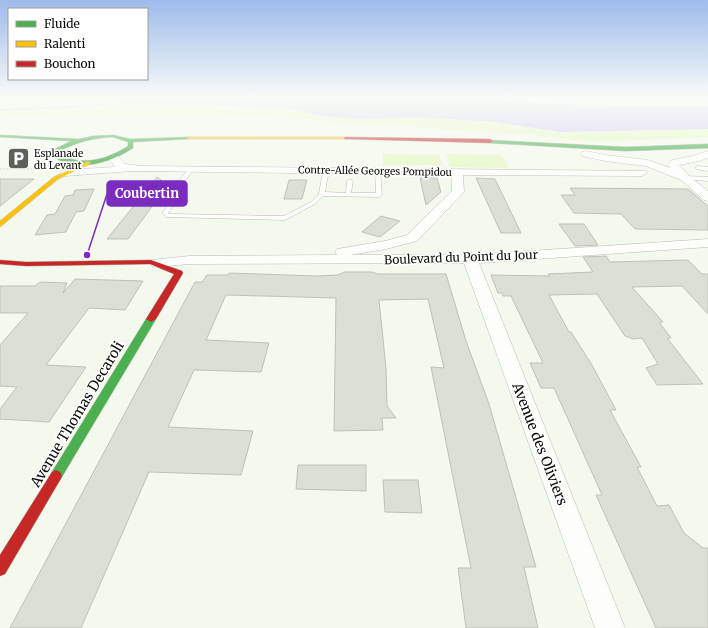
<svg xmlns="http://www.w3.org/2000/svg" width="708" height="628" font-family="Merriweather,serif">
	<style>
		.green { fill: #e5f8c6 }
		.water { fill: #cdc6f2 }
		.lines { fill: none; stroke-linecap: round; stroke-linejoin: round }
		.stream { fill: #cdc6f2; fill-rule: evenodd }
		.building { fill: #dcdfd6; stroke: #bec1b8 }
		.lane-casing { stroke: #b9bcb3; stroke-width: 1 }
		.street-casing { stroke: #b9bcb3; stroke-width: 1 }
		.fast-casing { stroke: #b9bcb3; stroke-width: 1 }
		.slow-casing { stroke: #b9bcb3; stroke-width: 1 }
		.jam-casing { stroke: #b9bcb3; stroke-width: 1 }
		.path { stroke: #dee0dc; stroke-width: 1.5; stroke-dasharray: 2 1; stroke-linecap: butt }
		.lane { fill: #fdfefc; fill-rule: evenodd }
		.street { fill: #fdfefc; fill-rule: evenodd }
		.fast { fill: #4caf50; fill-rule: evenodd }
		.slow { fill: #ffc107; fill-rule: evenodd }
		.jam { fill: #c62828; fill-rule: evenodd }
		.labels { text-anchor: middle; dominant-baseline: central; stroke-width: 3.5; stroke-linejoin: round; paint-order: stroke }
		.far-poi-label { font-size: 10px; fill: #0b0d07; stroke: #fff; text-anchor: start }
		.far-street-label { font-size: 10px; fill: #0b0d07; stroke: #fff }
		.street-label { font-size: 12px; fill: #0b0d07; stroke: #fff }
		.near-street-label { font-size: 14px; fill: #0b0d07; stroke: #fff }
		.leader { fill: none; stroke: #7b2cbf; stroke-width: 1.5 }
		.callout-dot { fill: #7b2cbf; stroke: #fff; stroke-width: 1.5 }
		.callout { fill: #7b2cbf; stroke: #7b2cbf; stroke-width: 1.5 }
		.callout-label { font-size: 13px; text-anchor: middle; font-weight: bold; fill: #fff }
	</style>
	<rect width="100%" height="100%" fill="#f4f9ed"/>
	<g class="green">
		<path d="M0,98H76L159,105L234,106L292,109L316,115L358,119L415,117L496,122L560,132L708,129V137L592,142L524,134L451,130L414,126L366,125L282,117L201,115H54L0,117Z"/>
		<path d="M383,154L439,155L442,165H383Z"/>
		<path d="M446,154L501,155L509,168L450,167Z"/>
	</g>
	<path class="water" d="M76,98H525L537,103L615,106H708V129L560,132L496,122L415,117L358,119L316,115L292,109L234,106L159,105Z"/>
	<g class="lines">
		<path class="stream" d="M140,101L141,103L68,108L0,111V109L68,106Z"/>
	</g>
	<g class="building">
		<path d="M157,177L168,185L128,239H107Z"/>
		<path d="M420,178H437L441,192L426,205Z"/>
		<path d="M476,178L495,179L521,233H501Z"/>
		<path d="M0,179H34L0,206Z"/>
		<path d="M289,180H307L302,199H284Z"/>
		<path d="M570,188L688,189L708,206V230L635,229L621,214L574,213L561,195H575Z"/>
		<path d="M94,189L84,211L76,212L66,232L35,235L47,215L55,214L65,196L73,195L75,190Z"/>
		<path d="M381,216L400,221L380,237L362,232Z"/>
		<path d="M559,224H584L598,245L575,246Z"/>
		<path d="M606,256L610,262L688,260L702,274H708V314L682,286L632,287L663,322H659L671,338H667L703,384L657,385L646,368L658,364L642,338L633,339L625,336L597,294L549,295L569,332H571L592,365L616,410H610L641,467H637L657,506L669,505L684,533L703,548H708V628H656L596,495H602L554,388H541L530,363H543L511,296H503L502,293H498L491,275L550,276L548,274L593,272L583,257Z"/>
		<path d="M344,272H372L378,274H446L466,341L489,404L536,567H524L538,628H466L458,568H471L431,367L444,368L428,299L379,300L386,368L387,406L396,418H382L383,430L334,431L336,298L226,295L206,340L269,343L261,372L194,370L168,427L253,431L241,475L149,472L81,628H10L195,282H202L207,275H228L229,273L316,276L338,275Z"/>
		<path d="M75,279L143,281L125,310L89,308L46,365L86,367L49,422L0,419V409L17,387L0,386V345L28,313H0V286H35L40,282L67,283L63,293Z"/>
		<path d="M298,465H366V491L296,489Z"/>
		<path d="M383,480H418L422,513L385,512Z"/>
	</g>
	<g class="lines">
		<defs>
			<g id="lane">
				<path d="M698,166L708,167V171L696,169V167Z"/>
				<path d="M191,167L194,169L185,181L182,194L168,213L170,214L284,216L311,202L319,194L323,170L326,168L329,170L325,192L346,193L347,181L350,179L353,181L351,193H376L375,170L380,169L382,195L379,197L323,196L315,204L285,220L166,217L162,213L176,194L179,181L189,168Z"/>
				<path d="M685,176L708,177V181L683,179V177Z"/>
			</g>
			<g id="street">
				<path d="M586,151L605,155L648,160L670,168L668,165L672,160L693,156L708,151V158L699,161L679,165L689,176L708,191V201L704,200L681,180L646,166L605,161L582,156L581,154L582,152Z"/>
				<path d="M113,154L117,155L125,164L142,166L646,171L647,173L642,176L463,175L464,192L462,194L417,241L386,249L350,255H470L708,239V247L479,263L625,628H595L464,263L189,264L157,267L152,266L150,263L152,260L189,256L337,255L335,252L337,249L385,241L407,235L452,191V175L132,171L65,176L60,173L65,170L115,167L108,157Z"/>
			</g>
			<g id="fast">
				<path d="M0,135L79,139L93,136L113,135L130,139L189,137L191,138L189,139L133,142V148C112,162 76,174 53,156L55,149L71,141L0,137ZM113,137L128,142V146C107,160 82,166 59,155L60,151C77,142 93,138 113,137Z"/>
				<path d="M488,140L626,147L708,144V148L626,151L490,143L488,142Z"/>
				<path d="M151,316L156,319L60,480L56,482L52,480L50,476L52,472L146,319Z"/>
			</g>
			<g id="slow">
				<path d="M189,137H346L348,138L346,139H187V138Z"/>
				<path d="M88,161L91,163L90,164L58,179L0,227V221L54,177Z"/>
			</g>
			<g id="jam">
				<path d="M346,137L490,139L493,141L490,143L344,139V138Z"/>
				<path d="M0,260L26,262L151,260L182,271L183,273L156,319L151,322L146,319L174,274L150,264L26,266L0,264Z"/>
				<path d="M56,470L60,472L62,476L60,480L5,574L0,576V555L52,472Z"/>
			</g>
		</defs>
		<use href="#lane" class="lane-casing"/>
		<use href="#street" class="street-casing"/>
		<use href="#fast" class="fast-casing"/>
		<use href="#slow" class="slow-casing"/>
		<use href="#jam" class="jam-casing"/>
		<path class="path" d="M0,169H42"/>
		<use href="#lane" class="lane"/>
		<use href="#street" class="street"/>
		<use href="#fast" class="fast"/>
		<use href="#slow" class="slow"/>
		<use href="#jam" class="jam"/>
	</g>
	<linearGradient id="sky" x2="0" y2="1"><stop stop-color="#9dbbec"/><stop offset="0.53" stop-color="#fafcf7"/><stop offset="1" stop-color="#fafcf7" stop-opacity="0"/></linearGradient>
	<rect width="708" height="186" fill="url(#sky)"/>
	<defs>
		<symbol id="parking-square" viewBox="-11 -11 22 22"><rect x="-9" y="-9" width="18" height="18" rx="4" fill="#5d6058" stroke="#fff"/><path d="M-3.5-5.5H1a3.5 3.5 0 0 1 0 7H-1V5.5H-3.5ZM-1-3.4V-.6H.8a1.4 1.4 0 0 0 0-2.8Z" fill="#fff"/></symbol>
	</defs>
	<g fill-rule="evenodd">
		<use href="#parking-square" x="6" y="146" width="25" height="25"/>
	</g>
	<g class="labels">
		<g class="far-poi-label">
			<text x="34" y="153">Esplanade<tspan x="34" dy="12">du Levant</tspan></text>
		</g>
		<g class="far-street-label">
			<text transform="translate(375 171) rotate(1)">Contre-Allée Georges Pompidou</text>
		</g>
		<g class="street-label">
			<text transform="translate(461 257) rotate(-2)">Boulevard du Point du Jour</text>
		</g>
		<g class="near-street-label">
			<text transform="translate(77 414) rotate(-59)">Avenue Thomas Decaroli</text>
			<text transform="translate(540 444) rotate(69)">Avenue des Oliviers</text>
		</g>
	</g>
	<path class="leader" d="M87 255L107 194"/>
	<circle class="callout-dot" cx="87" cy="255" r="4"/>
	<rect class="callout" x="107" y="181" width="80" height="25" rx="4"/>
	<g class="callout-label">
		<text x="147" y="198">Coubertin</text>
	</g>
	<rect x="8" y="8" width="140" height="72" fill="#ffffff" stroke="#9d9e9c"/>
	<rect x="16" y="21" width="20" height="6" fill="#4caf50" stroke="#9d9e9c"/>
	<text x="44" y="28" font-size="12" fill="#0b0d07">Fluide</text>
	<rect x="16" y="41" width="20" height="6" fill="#ffc107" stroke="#9d9e9c"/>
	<text x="44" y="48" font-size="12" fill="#0b0d07">Ralenti</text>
	<rect x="16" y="61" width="20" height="6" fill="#c62828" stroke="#9d9e9c"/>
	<text x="44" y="68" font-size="12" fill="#0b0d07">Bouchon</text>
</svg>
